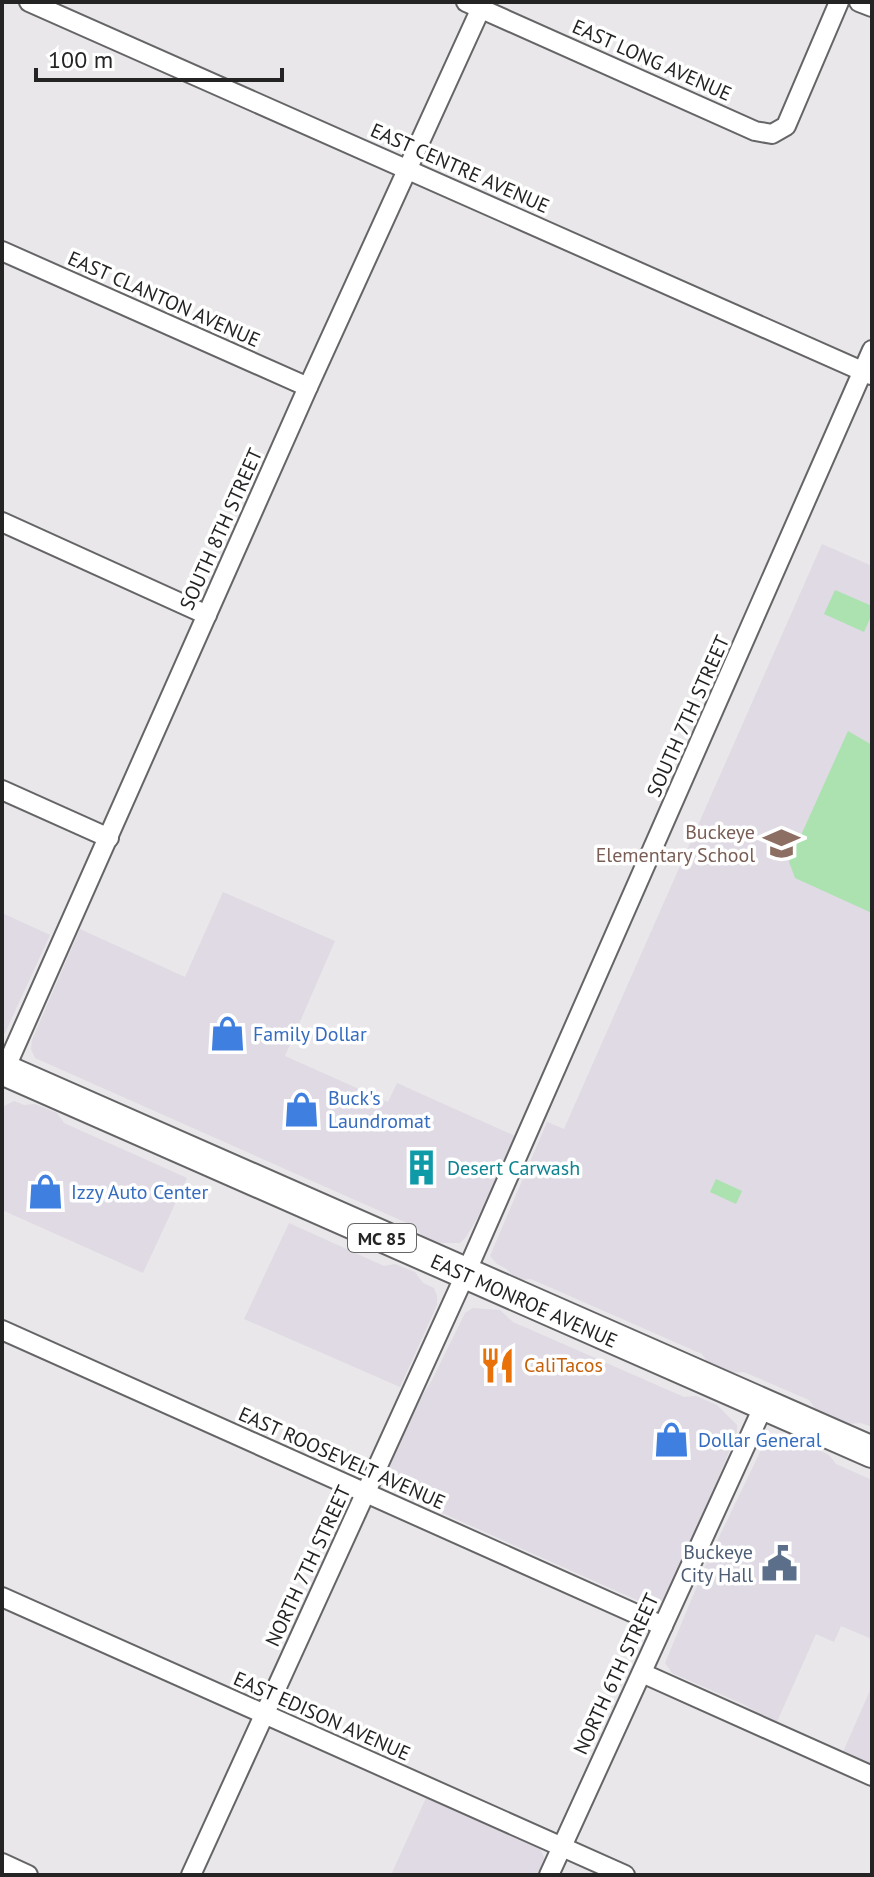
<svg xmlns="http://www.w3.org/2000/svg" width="874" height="1877" font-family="'PT Sans',sans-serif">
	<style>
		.built { fill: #dfdae3 }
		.green { fill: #abe2b0 }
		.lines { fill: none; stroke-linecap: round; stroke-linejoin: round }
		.minor-casing { stroke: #656466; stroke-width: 22 }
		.primary-casing { stroke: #656466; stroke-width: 34 }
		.minor { stroke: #fff; stroke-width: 18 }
		.primary { stroke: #fff; stroke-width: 30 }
		.labels { text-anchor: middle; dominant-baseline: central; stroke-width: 7; stroke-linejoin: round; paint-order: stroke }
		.shield { fill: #fff; stroke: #666; stroke-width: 2 }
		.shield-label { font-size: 18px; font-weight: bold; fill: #242425 }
		.street-label { font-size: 20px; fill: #242425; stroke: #fff }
		.education-label { font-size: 20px; fill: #785e54; stroke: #fff; text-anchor: end }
		.shop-label { font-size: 20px; fill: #366cbe; stroke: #fff; text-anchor: start }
		.culture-label { font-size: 20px; fill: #0d838f; stroke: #fff; text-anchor: start }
		.food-label { font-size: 20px; fill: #c56008; stroke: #fff; text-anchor: start }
		.service-label { font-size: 20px; fill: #4e5e75; stroke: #fff; text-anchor: end }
	</style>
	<rect width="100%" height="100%" fill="#e9e7ea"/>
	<g class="built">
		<path d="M822,544L872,566V1427L861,1423L847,1424L817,1411L809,1400L744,1372L730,1373L707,1362L702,1354L531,1279L520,1280L514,1278L507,1269L497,1264L490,1256L547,1122L564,1129Z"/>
		<path d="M223,892L335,941L285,1056L388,1102L397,1083L515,1136L489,1198L466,1237L460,1243H433L424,1239L416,1227L35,1058L31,1049L32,1040L80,929L185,977Z"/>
		<path d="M2,913L50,935L5,1033L2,1035Z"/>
		<path d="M14,1101L24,1105L35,1104L57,1113L64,1123L187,1178L143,1273L2,1210V1107Z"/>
		<path d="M289,1223L384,1266L395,1264L415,1272L423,1283L434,1288L437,1296V1305L400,1387L244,1319Z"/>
		<path d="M473,1308L500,1310L513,1322L684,1397L696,1396L717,1405L737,1425V1433L702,1517L666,1597L658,1604L648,1605L393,1491L388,1485L386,1474L414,1408L431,1382L465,1313Z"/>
		<path d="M778,1439L784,1441L796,1439L829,1455L836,1464L872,1480V1639L841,1626L834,1642L816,1634L776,1724L743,1704L672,1673L665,1663L707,1562L762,1448L770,1441Z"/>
		<path d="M872,1686V1765L843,1752Z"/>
		<path d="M426,1798L540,1849L544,1857V1865L538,1875H391Z"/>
	</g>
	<g class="green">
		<path d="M835,590L872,606V614L864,632L824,614Z"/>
		<path d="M848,731L872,745V913L795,878L789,862Z"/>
		<path d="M716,1179L742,1191L736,1204L710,1192Z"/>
	</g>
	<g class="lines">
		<defs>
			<g id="minor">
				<path d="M29,2L871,375"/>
				<path d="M466,2L755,131L772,134L786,126L839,2"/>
				<path d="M859,2L872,7"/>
				<path d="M2,251L308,387"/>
				<path d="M2,522L207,615"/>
				<path d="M2,790L109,838"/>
				<path d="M2,1076L308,387L481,8"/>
				<path d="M2,1330L663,1626"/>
				<path d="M2,1597L625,1875"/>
				<path d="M642,1673L872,1776"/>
				<path d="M2,1863L28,1875"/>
				<path d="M191,1875L465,1275L872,350"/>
				<path d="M549,1875L764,1405"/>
			</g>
			<path id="primary" d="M2,1069L872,1452"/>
		</defs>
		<use href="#minor" class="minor-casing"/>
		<use href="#primary" class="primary-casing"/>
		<use href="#minor" class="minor"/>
		<use href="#primary" class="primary"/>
	</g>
	<defs>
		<symbol id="school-bare" viewBox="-9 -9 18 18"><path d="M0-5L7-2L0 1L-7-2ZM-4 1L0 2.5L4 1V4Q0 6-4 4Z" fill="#8d6e63" stroke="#fff" stroke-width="2.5" paint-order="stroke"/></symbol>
		<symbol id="shop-bare" viewBox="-9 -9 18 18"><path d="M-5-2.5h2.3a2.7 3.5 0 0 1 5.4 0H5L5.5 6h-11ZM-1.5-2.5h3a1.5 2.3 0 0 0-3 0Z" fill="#3f7fe0" stroke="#fff" stroke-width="2.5" paint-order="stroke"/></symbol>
		<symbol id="building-bare" viewBox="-9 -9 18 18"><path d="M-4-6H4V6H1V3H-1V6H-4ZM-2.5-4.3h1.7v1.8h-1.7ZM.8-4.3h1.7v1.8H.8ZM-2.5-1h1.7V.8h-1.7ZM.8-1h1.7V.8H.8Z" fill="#0f9aa8" stroke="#fff" stroke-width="2.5" paint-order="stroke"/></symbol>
		<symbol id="restaurant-bare" viewBox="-9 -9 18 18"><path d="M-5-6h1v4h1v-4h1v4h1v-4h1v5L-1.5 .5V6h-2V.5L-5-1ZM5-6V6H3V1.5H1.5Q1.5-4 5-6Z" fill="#e8710a" stroke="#fff" stroke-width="2.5" paint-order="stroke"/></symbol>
		<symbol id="civic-bare" viewBox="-9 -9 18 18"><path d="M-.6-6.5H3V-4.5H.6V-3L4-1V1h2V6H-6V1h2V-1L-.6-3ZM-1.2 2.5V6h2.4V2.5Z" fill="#5c6f8a" stroke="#fff" stroke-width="2.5" paint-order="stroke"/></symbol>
	</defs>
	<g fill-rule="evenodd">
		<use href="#school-bare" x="756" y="818" width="51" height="51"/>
		<use href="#shop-bare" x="202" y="1008" width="51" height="51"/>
		<use href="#shop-bare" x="276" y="1084" width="51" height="51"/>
		<use href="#building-bare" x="396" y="1142" width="51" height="51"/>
		<use href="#shop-bare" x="20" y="1166" width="51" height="51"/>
		<use href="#restaurant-bare" x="472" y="1340" width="51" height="51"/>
		<use href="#shop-bare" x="646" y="1414" width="51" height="51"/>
		<use href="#civic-bare" x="754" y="1538" width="51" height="51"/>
	</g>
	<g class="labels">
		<rect class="shield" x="348" y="1224" width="68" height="28" rx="6"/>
		<g class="shield-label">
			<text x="382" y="1238">MC 85</text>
		</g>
		<g class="street-label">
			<text transform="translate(652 60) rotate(24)">EAST LONG AVENUE</text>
			<text transform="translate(460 168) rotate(24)">EAST CENTRE AVENUE</text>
			<text transform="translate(164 299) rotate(24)">EAST CLANTON AVENUE</text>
			<text transform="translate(221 529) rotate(-66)">SOUTH 8TH STREET</text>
			<text transform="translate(688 716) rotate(-66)">SOUTH 7TH STREET</text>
			<text transform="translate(524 1301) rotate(24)">EAST MONROE AVENUE</text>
			<text transform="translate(342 1458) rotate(24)">EAST ROOSEVELT AVENUE</text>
			<text transform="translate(308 1566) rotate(-65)">NORTH 7TH STREET</text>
			<text transform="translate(616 1674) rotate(-65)">NORTH 6TH STREET</text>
			<text transform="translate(322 1716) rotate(24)">EAST EDISON AVENUE</text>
		</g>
		<g class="education-label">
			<text x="755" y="832">Buckeye<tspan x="755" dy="23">Elementary School</tspan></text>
		</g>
		<g class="shop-label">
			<text x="253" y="1034">Family Dollar</text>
			<text x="328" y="1098">Buck's<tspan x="328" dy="23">Laundromat</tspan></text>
			<text x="71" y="1192">Izzy Auto Center</text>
			<text x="698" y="1440">Dollar General</text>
		</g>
		<g class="culture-label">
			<text x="447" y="1168">Desert Carwash</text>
		</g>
		<g class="food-label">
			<text x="524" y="1365">CaliTacos</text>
		</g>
		<g class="service-label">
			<text x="753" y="1552">Buckeye<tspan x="753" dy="23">City Hall</tspan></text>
		</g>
	</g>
	<rect width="874" height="1877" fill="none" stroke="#242425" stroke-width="8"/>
	<path d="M36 68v12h246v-12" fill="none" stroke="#242425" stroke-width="4"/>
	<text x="48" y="68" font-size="24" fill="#242425" stroke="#ffffff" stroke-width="6" paint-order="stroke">100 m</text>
</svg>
